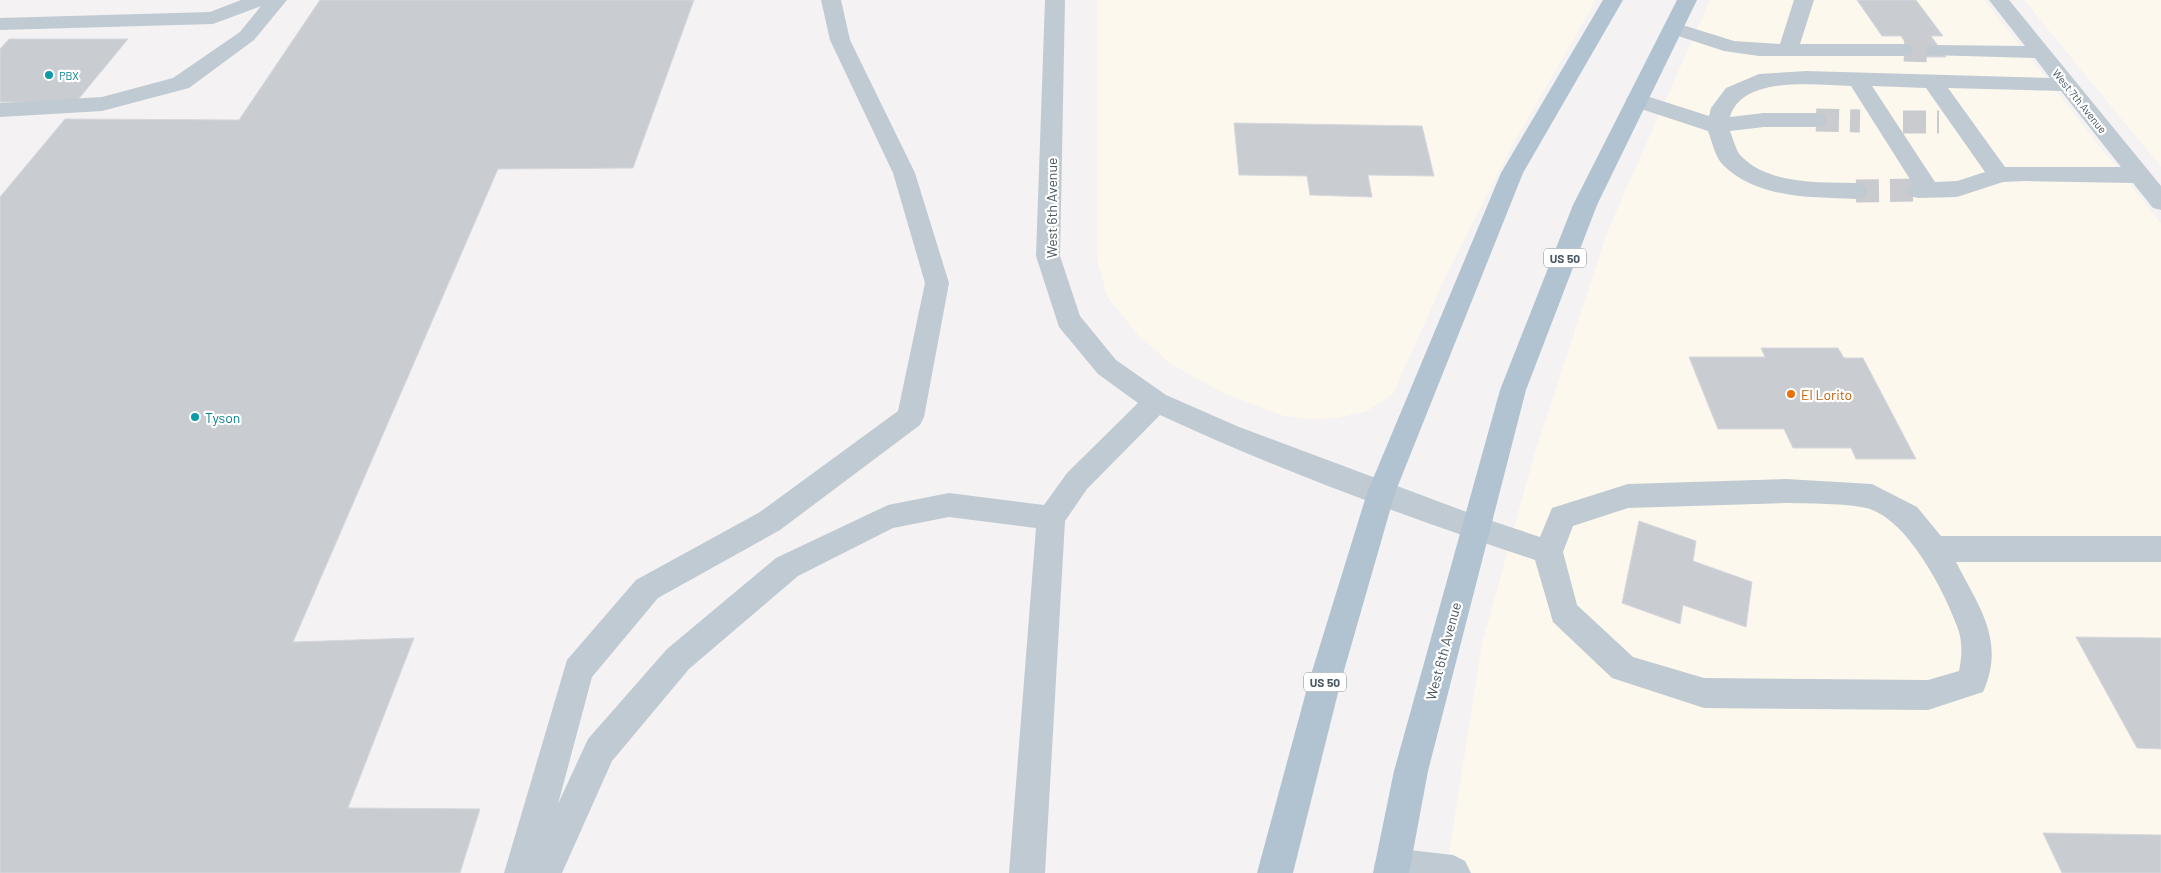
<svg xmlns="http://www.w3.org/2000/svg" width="2161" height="873" font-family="Barlow,sans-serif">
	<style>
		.commercial { fill: #fdf8ed }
		.building { fill: #c9cdd2; stroke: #d6d8dd }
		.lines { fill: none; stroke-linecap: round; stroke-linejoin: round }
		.minor-tunnel { stroke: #c9cbce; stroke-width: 23; stroke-dasharray: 23 11; stroke-linecap: butt }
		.minor { fill: #c0cad2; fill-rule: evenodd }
		.major { fill: #b1c3d1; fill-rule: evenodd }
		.culture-dot { fill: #0f9aa8; stroke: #fff; stroke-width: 2 }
		.food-dot { fill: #e8710a; stroke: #fff; stroke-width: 2 }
		.labels { text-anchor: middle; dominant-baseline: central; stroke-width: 4.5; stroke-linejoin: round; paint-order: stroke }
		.far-culture-label { font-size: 11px; fill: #0d838f; stroke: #fff; text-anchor: start }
		.far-street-label { font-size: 11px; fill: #495761; stroke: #fff }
		.shield { fill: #fff; stroke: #808990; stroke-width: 1 }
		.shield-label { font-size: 12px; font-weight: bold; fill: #495761 }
		.street-label { font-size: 14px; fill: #495761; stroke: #fff }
		.food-label { font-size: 14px; fill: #c56008; stroke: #fff; text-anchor: start }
		.culture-label { font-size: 14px; fill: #0d838f; stroke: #fff; text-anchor: start }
	</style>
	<rect width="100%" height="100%" fill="#f4f2f2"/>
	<g class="commercial">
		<path d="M1097,0H1596L1512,146L1446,275L1393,394L1367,411L1337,418L1310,419L1284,416L1223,393L1171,364L1138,335L1107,296L1097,259Z"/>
		<path d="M1710,0H1984L2161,224V873H1446L1482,644L1535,452L1608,230Z"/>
		<path d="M2024,0H2161V167Z"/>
	</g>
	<g class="building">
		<path d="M320,0H694L633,168L498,169L293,642L414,638L348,808L480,809L460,873H0V197L65,119L239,120Z"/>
		<path d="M1857,0H1916L1943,36H1931L1946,57H1915L1901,36H1882Z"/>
		<path d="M9,39H128L76,102H0V49Z"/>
		<path d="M1234,123L1422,126L1434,176L1368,175L1372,197L1310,195L1307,176L1239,175Z"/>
		<path d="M1761,348H1838L1844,358H1863L1916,459H1856L1851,448H1793L1784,429H1718L1689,357H1765Z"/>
		<path d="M1639,521L1696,541L1693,561L1752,582L1746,627L1683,605L1680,624L1622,603Z"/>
		<path d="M2076,637L2161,638V749L2137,748Z"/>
		<path d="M2043,833L2161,835V873H2062Z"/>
	</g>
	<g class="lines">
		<g class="minor-tunnel">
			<path d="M1904,50L1935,51"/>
			<path d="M1816,120L1860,121"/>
			<path d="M1903,122H1939"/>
			<path d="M1856,191L1918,190"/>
		</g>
		<g class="minor">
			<path d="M241,0H287L254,40L189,88L102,111L0,117V103L102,97L173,78L240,32L261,6L213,24L0,30V18L210,12Z"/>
			<path d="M821,0H841L850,40L915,173L949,283L924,417L920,425L780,530L658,598L592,677L558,804L588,739L667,649L776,558L888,505L949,493L1044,505L1067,473L1138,403L1098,374L1059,327L1036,256L1045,0H1065L1060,256L1080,316L1116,360L1166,395L1239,427L1480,517L1540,537L1552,508L1628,484L1786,479L1872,484L1917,507L1941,536H2161V562H1956C1979,607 2006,641 1983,692L1928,710L1704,708L1612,678L1553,622L1535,560C1409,518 1281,471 1160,415L1087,489L1065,521L1045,873H1009L1036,528L949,517L893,528L798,576L689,669L612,761L562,873H504L567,660L636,580L760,512L898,411L925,283L893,173L830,40ZM1786,503C1808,504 1846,503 1866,508C1906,517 1944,590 1957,626C1963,641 1962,657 1959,671L1928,680L1704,678L1633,657L1577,605L1563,552L1573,526L1628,508Z"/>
			<path d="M1794,0H1814L1800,44H1904L1911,46L1914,50L1911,54L1904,56H1759L1724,51L1666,32L1663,28L1666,24L1673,22L1734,41L1780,44Z"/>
			<path d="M1989,0H2009L2161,186V210L2153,208L2133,183L2025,181L2003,182L1957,197L1918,198L1910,196L1906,190L1913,184L1851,86C1816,85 1742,75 1730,117L1764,113H1816L1824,115L1827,120L1824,125L1816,127H1764L1730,131C1733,138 1736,151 1741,156C1769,185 1820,182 1856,183L1864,185L1868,191L1864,197L1856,199C1811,197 1759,199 1724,166C1715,158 1712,141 1708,131L1629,105L1626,100L1629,95L1637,93L1709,116L1711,108L1726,88L1759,74L1806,71L2050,78L2035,58L1928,55L1925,51L1928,47L1935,45L2025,46ZM1872,86L1926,88L1985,172L1957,181L1935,182ZM1948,88L2061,91L2121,167H2005Z"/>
			<path d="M1392,848L1453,855L1465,861L1471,873H1377L1374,866L1380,854Z"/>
		</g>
		<g class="major">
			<path d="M1603,0H1623L1523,173L1395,493L1341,681L1293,873H1257L1309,681L1367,493L1501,173Z"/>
			<path d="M1677,0H1697L1597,205L1526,390L1428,771L1409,873H1373L1394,771L1500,390L1573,205Z"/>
		</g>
	</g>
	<g class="culture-dot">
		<circle cx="49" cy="75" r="5"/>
		<circle cx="195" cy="417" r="5"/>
	</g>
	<circle class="food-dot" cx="1791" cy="394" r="5"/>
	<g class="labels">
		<g class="far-culture-label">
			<text x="59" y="75">PBX</text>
		</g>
		<g class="far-street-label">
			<text transform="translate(2080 101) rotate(51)">West 7th Avenue</text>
		</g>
		<g class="shield">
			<rect x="1544" y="248.5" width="42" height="19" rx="4"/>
			<rect x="1304" y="672.5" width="42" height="19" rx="4"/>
		</g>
		<g class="shield-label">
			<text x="1565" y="258">US 50</text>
			<text x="1325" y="682">US 50</text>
		</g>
		<g class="street-label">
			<text transform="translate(1051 208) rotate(-90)">West 6th Avenue</text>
			<text transform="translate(1443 651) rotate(-75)">West 6th Avenue</text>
		</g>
		<g class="food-label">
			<text x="1801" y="394">El Lorito</text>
		</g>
		<g class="culture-label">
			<text x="205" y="417">Tyson</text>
		</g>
	</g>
</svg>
